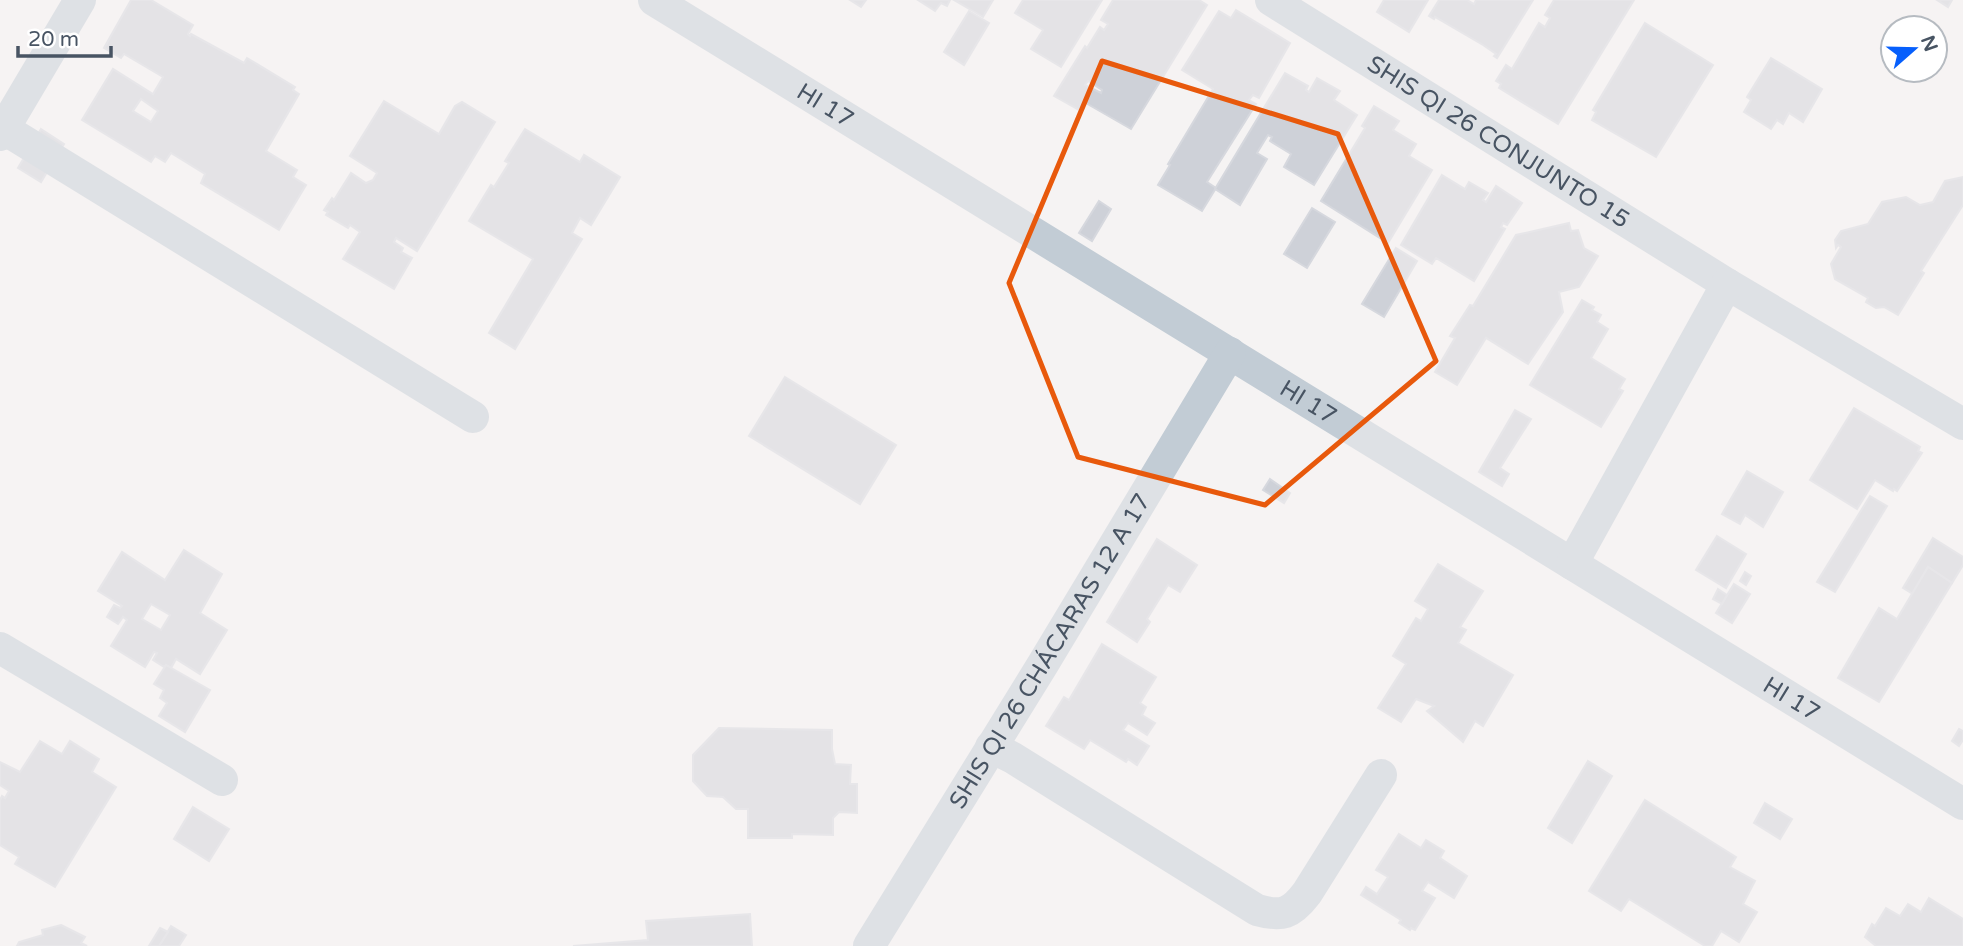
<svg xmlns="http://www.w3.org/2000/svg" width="1963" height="946" font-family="'Varela Round',sans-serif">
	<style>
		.building { fill: #ced1d8; stroke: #d6d8de; stroke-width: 2; fill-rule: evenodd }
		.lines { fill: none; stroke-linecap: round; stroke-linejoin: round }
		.minor { stroke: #c2ccd5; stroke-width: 32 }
		.marked { fill: none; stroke: #e8590c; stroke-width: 5; stroke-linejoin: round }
		.labels { text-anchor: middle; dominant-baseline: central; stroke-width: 5; stroke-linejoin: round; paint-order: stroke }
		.street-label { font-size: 24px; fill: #485463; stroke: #fff }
	</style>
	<rect width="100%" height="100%" fill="#f5f3f3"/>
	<g class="building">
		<path d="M131,0H151L193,25L188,34L190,36L191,34L244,63L247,58L295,87L293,90L299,94L266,151L297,170L293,177L306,185L279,230L201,183L205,174L171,153L165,162L155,156L151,162L82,120L113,69L153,94L163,77L124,54L121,58L104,48ZM141,99L158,111L151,122L133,111Z"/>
		<path d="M850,0H866L861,7Z"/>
		<path d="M918,0H950L947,6L941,3L935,11Z"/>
		<path d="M954,0H993L983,17Z"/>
		<path d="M1023,0H1102L1061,67L1031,49L1043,30L1015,13Z"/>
		<path d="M1113,0H1199L1207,5L1131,129L1084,102L1079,110L1054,96L1085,46L1087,48L1100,27L1104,30L1108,24L1101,20ZM1088,81L1102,90L1101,93L1085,85Z"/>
		<path d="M1384,0H1428L1409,32L1377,12Z"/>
		<path d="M1439,0H1467L1474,4L1476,0H1533L1497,58L1494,56L1496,54L1483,45L1435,17L1434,19L1429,16Z"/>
		<path d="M1554,0H1634L1558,124L1499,88L1501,84L1496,81L1506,65L1512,69L1539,23L1545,27L1550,18L1545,15Z"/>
		<path d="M1937,0H1952L1948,7Z"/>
		<path d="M1236,10L1290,43L1259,98L1253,95L1249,100L1256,104L1207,182L1216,188L1202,211L1158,185L1170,165L1168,164L1213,89L1182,70L1219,11L1231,18Z"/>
		<path d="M969,11L989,23L964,65L944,52Z"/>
		<path d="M1645,23L1713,65L1656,157L1592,120L1596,112L1593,110Z"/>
		<path d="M1771,58L1822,89L1803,122L1789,113L1783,124L1777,120L1771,129L1744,112L1751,100L1747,97Z"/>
		<path d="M1285,73L1308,86L1306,90L1309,92L1317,78L1340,91L1334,100L1357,115L1314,185L1284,167L1291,154L1270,141L1272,137L1268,135L1257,153L1267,159L1240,205L1215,189Z"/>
		<path d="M384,101L439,134L455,106L462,102L495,122L417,251L396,238L394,242L403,248L401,252L412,258L394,289L343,259L360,232L350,225L348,228L326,215L328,212L324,210L332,198L334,200L351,173L366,183L373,180L377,173L350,156Z"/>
		<path d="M1374,106L1399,121L1393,130L1416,144L1409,156L1432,170L1388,243L1321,201L1365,128L1362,126Z"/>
		<path d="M41,129L64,144L41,182L18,168Z"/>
		<path d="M525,129L580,162L584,155L620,177L591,225L580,218L572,233L582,239L515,349L489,333L533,259L469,221L491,185L494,187L509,163L505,161Z"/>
		<path d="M1442,175L1465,189L1469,182L1488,193L1483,200L1486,202L1496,186L1522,203L1507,225L1503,223L1501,227L1505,229L1474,281L1436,258L1432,264L1401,245Z"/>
		<path d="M1963,177V205L1921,271L1924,273L1898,315L1884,307L1876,308L1866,302L1868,298L1835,279L1831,264L1841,247L1838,245L1836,248L1835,240L1841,231L1868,224L1882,202L1906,197L1920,205L1933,202L1945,181Z"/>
		<path d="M1099,201L1111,209L1092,241L1079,233Z"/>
		<path d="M1312,208L1335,222L1307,268L1284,254Z"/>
		<path d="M1569,223L1571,231L1578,230L1584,248L1598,256L1579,287L1559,292L1563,312L1528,364L1486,338L1457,385L1435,372L1455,338L1450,336L1470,305L1473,306L1516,235Z"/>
		<path d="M1396,248L1417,261L1384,317L1362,304Z"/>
		<path d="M1582,300L1594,307L1592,310L1601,315L1597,322L1608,329L1591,358L1625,379L1619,389L1623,391L1601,427L1530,385Z"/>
		<path d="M785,377L896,445L860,504L749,436Z"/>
		<path d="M1854,408L1920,447L1918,451L1922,453L1897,491L1894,489L1893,491L1875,480L1857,509L1810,480Z"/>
		<path d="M1515,410L1531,419L1500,468L1509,474L1502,486L1479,472Z"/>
		<path d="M1747,471L1783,492L1763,527L1745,515L1740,524L1722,514Z"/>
		<path d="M1270,479L1290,493L1284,503L1263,490Z"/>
		<path d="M1870,496L1887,506L1835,592L1817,582Z"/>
		<path d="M1717,536L1746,554L1726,588L1696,570Z"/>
		<path d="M1933,538L1963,557V565L1952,583L1928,567L1913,594L1903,588Z"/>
		<path d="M1157,539L1197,565L1180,592L1168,585L1147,619L1150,622L1137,642L1107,622Z"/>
		<path d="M184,550L222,574L200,613L227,630L200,674L176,659L171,668L166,665L164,667L153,660L157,653L154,652L145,667L111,646L127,620L123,617L118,624L107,617L114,605L120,608L122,606L98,591L122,552L165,580ZM151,604L170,615L161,630L142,619Z"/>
		<path d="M1438,564L1483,591L1460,627L1466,630L1458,643L1513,675L1483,726L1475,721L1463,742L1427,711L1434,706L1416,699L1401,722L1378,708L1406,664L1393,656L1416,618L1421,621L1428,609L1415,601Z"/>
		<path d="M1928,567L1952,583L1879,702L1838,678L1879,608L1897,619Z"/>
		<path d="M1745,572L1751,576L1746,585L1740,581Z"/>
		<path d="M1734,584L1750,594L1732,623L1716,613Z"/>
		<path d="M1718,589L1727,595L1722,604L1713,599Z"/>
		<path d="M1102,644L1156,677L1140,703L1146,707L1142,715L1155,723L1147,735L1128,723L1123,730L1149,746L1137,765L1128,759L1126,762L1090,740L1084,749L1046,726L1064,697L1069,700Z"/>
		<path d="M166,665L210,690L185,732L159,716L167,703L160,698L164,690L154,684Z"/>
		<path d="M719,728L832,730V749L835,764L851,765L850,784H857V813L839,812L833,818V835L792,834V838H748V809H736L723,797L707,796L693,781V755Z"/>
		<path d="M1959,729L1963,731V740L1959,746L1952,741Z"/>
		<path d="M40,741L62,754L70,741L99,759L92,772L116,787L55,887L15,864L19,857L0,845V800L2,796L5,798L9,791L0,785V762L20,772Z"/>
		<path d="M1588,761L1612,776L1572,843L1548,828Z"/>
		<path d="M1645,800L1736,857L1730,867L1755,881L1743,904L1757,912L1739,942L1721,931L1712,946H1705L1629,899L1621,911L1589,891Z"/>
		<path d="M1765,803L1792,819L1780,839L1754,823Z"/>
		<path d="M193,807L229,829L209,861L174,839Z"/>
		<path d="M1399,834L1421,848L1426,840L1444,851L1440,858L1467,876L1454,898L1428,882L1422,891L1435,898L1415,930L1411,928L1410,930L1399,923L1401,920L1361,895L1366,887L1377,894L1388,877L1376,870Z"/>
		<path d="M1929,898L1963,919V946H1876L1865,937L1872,924L1875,926L1886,908L1900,916L1908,904L1921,912Z"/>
		<path d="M750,914L752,946H573L648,940L646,921Z"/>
		<path d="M61,925L85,937L81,943L87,946H17L19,942L43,935L42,930Z"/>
		<path d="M171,926L186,935L179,946H159Z"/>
		<path d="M160,928L168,932L159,946H149Z"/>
	</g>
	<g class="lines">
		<g class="minor">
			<path id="s1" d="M654,0L1963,804"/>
			<path id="s2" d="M1271,0L1727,284L1963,424"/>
			<path d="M4,129L473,417"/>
			<path d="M0,135L80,0"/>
			<path d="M1572,564L1727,284"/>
			<path d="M0,648L222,780"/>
			<path d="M991,747L1013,758L1257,910C1282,917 1291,914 1307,893L1381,775"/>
			<path id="s3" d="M869,946L1043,664L1230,353"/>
		</g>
	</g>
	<path d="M0 0H1963V946H0ZM1102,61L1338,134L1436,361L1265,505L1078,457L1009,283Z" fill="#f5f3f3" fill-opacity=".55" fill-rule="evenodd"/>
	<path class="marked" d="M1102,61L1338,134L1436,361L1265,505L1078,457L1009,283Z"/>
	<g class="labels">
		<g class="street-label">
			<text stroke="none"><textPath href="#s1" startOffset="201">HI 17</textPath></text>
			<text stroke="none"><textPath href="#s2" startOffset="268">SHIS QI 26 CONJUNTO 15</textPath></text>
			<text stroke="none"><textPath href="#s1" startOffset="768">HI 17</textPath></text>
			<text stroke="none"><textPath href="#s3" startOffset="346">SHIS QI 26 CHÁCARAS 12 A 17</textPath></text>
			<text stroke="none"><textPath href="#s1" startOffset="1335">HI 17</textPath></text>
		</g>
	</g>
	<g transform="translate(1914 49) rotate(70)"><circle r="33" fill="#ffffff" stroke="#b6bbc1" stroke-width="2"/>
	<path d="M0-5L12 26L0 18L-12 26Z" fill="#065ffc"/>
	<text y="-10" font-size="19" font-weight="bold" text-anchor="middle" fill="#485463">N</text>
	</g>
	<path d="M18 46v10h93v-10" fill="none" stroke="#485463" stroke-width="3.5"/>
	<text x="28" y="46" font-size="21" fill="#485463" stroke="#ffffff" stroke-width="5" paint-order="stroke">20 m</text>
</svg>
